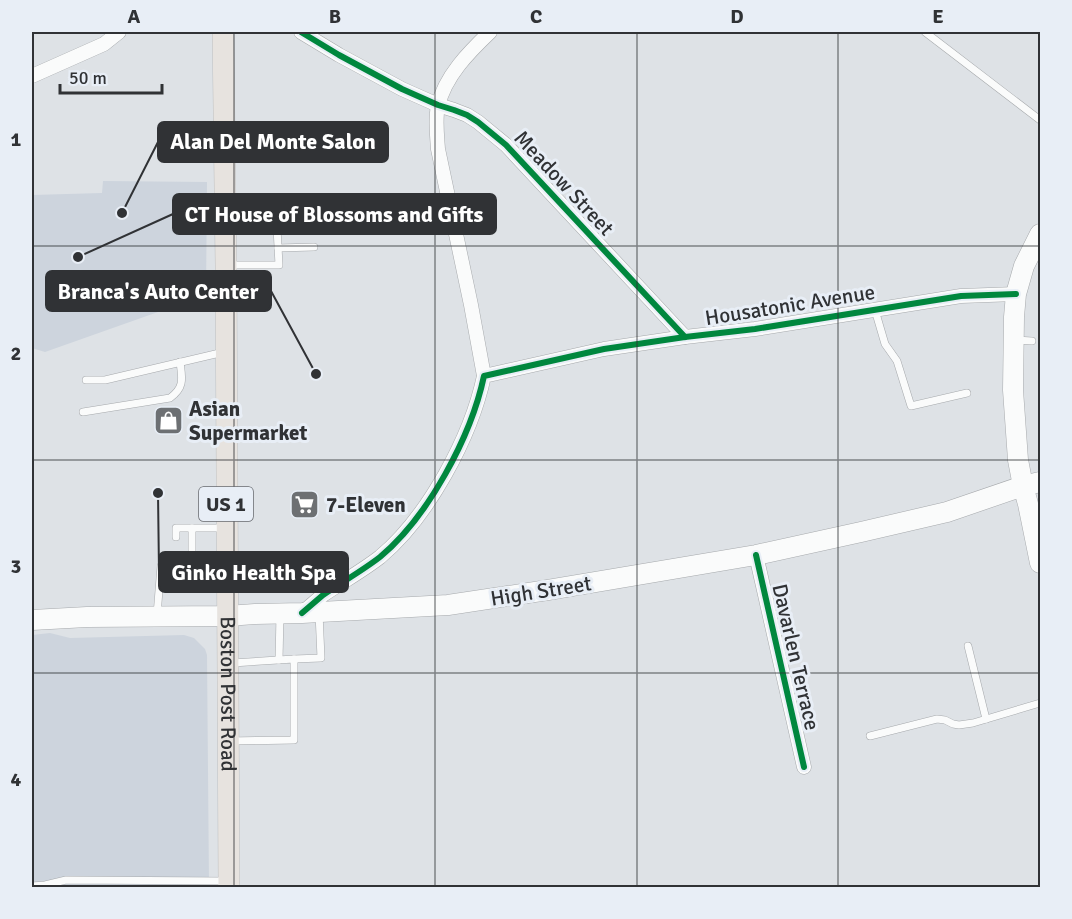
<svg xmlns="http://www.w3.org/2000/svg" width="1072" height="919" font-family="Signika,sans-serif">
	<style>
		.built { fill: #cdd4dd }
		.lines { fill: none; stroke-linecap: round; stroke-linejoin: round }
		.lane-casing { stroke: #a6a9ac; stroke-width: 8 }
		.street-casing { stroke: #a6a9ac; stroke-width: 15 }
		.secondary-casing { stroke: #a6a9ac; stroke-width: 21 }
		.primary-casing { stroke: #bec0c2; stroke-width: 22 }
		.lane { stroke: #fafbfb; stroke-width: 7 }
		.street { stroke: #fafbfb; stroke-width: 14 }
		.secondary { stroke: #fafbfb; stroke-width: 20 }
		.primary { stroke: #e7e3df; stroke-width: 21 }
		.cycleway-casing { stroke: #e8eef6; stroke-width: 10 }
		.cycleway { stroke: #00873e; stroke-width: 6 }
		.grid { fill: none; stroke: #303235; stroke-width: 1.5; stroke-opacity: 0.55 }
		.labels { text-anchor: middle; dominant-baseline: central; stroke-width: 6; stroke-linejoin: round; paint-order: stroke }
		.shield { fill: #e8eef6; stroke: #676a6f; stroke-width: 1.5 }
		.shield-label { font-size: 20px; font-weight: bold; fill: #303235 }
		.street-label { font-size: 21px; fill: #303235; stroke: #e8eef6 }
		.poi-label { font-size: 21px; font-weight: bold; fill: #303235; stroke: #e8eef6; text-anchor: start }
		.leader { fill: none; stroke: #303235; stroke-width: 2 }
		.callout-dot { fill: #303235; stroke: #e8eef6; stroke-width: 2 }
		.callout { fill: #303235; stroke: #303235; stroke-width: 2 }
		.callout-label { font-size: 22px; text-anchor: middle; font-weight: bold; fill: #fff }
		.neatline { fill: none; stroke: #303235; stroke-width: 2 }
		.grid-label { font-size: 20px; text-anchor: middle; font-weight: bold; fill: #303235 }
	</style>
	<rect width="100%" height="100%" fill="#dee2e6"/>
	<g class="built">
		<path d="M103,181L207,182L206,295L45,352L32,348V195L102,193Z"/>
		<path d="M50,633L70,638L184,635L194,638L205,649L207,655L209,887H32V635Z"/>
	</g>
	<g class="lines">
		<defs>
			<g id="lane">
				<path d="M925,32L1040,120"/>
				<path d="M227,229L277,228L279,265H228"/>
				<path d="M278,248L314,247"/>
				<path d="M875,310L885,344L897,361L911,406L967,393"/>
				<path d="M1016,340L1032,341"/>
				<path d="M86,380H105L224,352"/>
				<path d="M83,412L170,398C185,387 182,378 180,362"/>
				<path d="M176,537V528H192"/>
				<path d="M176,567V557"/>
				<path d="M192,568V528H224"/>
				<path d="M157,615L161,566L224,570"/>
				<path d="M968,646L986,719"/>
				<path d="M294,659L321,658L319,613"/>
				<path d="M279,660L280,615"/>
				<path d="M870,736L937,719L945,720L953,724L959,725L973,723L1040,703"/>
				<path d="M230,741L294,740V659L232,663"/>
				<path d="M32,886L45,885L66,880L226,881"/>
			</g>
			<g id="street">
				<path d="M301,32L339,55L402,89L438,105L454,110L467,115L478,122L506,145L685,337"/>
				<path d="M32,76L104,44L119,32"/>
				<path d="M484,376L471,305L438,149C437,135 435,119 438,106C445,76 469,52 490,32"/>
				<path d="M756,555L804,767"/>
				<path d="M302,613C309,607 316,601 323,595C342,582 362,571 380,557C428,517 471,437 484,376L604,349L685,337L755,329L961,296L1016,294"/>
			</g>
			<g id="secondary">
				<path d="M1040,234L1024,266L1016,294L1014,317L1013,390L1018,460L1023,486L1028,504L1040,563"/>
				<path d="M32,620L87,617L227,616L255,614L302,613L448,605L548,590L756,555L861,532L947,512L1023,486L1040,482"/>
			</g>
			<g id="primary">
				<path id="s1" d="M223,32L226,265L229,888"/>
			</g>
		</defs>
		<use href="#lane" class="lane-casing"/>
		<use href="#street" class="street-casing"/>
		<use href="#secondary" class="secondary-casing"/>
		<use href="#primary" class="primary-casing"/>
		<use href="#lane" class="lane"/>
		<use href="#street" class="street"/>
		<use href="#secondary" class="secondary"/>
		<use href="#primary" class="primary"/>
		<defs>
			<g id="cycleway">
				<path d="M301,32L339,55L402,89L438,105L454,110L467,115L478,122L506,145L685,337"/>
				<path d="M756,555L804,767"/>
				<path d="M302,613C309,607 316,601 323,595C342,582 362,571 380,557C428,517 471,437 484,376L604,349L685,337L755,329L961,296L1016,294"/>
			</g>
		</defs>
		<use href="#cycleway" class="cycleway-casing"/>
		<use href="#cycleway" class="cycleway"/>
	</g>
	<path class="grid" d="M234,32V888M435,32V888M637,32V888M838,32V888M32,246H1040M32,460H1040M32,673H1040"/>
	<defs>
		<symbol id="shop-square" viewBox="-11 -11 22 22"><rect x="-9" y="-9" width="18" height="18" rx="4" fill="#6d7073" stroke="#e8eef6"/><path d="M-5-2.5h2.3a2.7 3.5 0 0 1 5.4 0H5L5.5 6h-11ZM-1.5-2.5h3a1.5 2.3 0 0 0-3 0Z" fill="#fff"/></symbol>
		<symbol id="supermarket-square" viewBox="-11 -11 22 22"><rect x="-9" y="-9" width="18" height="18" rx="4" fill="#6d7073" stroke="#e8eef6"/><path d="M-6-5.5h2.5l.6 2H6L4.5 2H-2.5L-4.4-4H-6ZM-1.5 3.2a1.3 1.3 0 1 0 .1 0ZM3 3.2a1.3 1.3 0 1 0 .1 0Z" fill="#fff"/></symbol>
	</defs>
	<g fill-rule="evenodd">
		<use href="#shop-square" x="152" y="404" width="33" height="33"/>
		<use href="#supermarket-square" x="288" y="488" width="33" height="33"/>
	</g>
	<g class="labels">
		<rect class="shield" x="199" y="487" width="54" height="34" rx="4.5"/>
		<g class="shield-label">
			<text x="226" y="504">US 1</text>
		</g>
		<g class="street-label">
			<text transform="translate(564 183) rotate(47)">Meadow Street</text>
			<text transform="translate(790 305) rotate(-9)">Housatonic Avenue</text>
			<text transform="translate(541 591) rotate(-9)">High Street</text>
			<text transform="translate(796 657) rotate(77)">Davarlen Terrace</text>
			<text stroke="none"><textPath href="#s1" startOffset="662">Boston Post Road</textPath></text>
		</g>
		<g class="poi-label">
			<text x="189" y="409">Asian<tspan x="189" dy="24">Supermarket</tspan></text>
			<text x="326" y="505">7-Eleven</text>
		</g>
	</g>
	<path class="leader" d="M122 213L158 142M78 257L173 214M316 374L271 291M158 493L159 572"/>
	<g class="callout-dot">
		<circle cx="122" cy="213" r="6"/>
		<circle cx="78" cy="257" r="6"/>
		<circle cx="316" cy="374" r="6"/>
		<circle cx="158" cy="493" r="6"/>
	</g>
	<g class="callout">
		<rect x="158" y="122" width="230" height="40" rx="6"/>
		<rect x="173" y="194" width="323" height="40" rx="6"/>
		<rect x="46" y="271" width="225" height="40" rx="6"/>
		<rect x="159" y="552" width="189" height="40" rx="6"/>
	</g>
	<g class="callout-label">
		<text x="273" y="149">Alan Del Monte Salon</text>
		<text x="334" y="222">CT House of Blossoms and Gifts</text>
		<text x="158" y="299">Branca's Auto Center</text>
		<text x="254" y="580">Ginko Health Spa</text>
	</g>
	<rect width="1072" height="919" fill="none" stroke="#e8eef6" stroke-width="66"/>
	<path d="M60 84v9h102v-9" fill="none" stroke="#303235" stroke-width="3"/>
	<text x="69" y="84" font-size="18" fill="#303235" stroke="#e8eef6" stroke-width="4.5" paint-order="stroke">50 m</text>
	<rect x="33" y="33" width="1006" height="853" class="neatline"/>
	<g class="grid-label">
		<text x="134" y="23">A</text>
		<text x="335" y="23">B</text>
		<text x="536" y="23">C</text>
		<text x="737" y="23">D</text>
		<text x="938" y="23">E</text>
		<text x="16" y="146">1</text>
		<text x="16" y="360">2</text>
		<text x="16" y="573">3</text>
		<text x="16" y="786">4</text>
	</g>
</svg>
